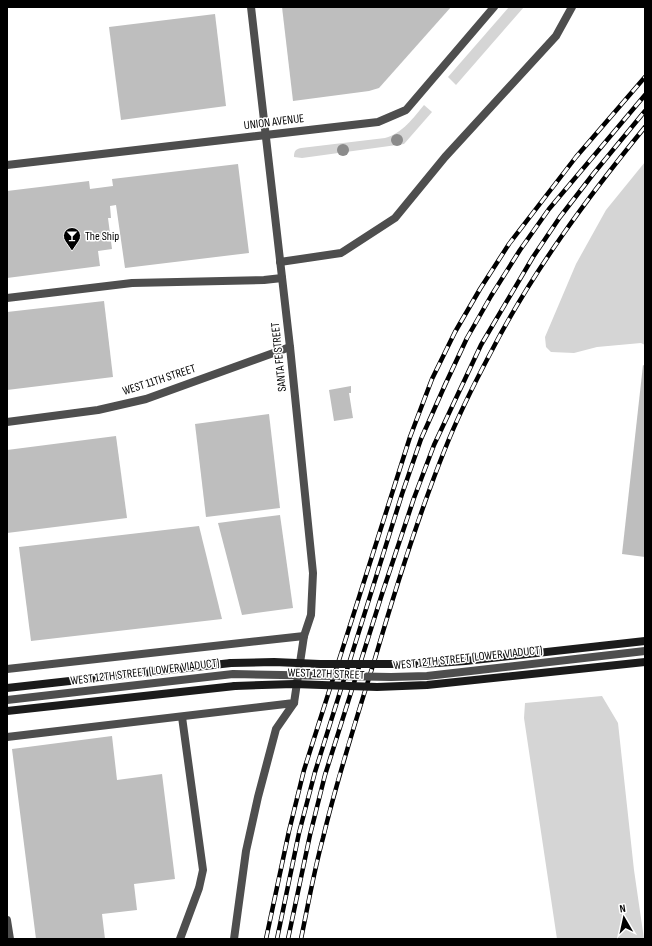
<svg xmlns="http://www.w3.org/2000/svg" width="652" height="946" font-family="'Sofia Sans Condensed',sans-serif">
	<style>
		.green { fill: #d5d5d5 }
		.building { fill: #bebebe }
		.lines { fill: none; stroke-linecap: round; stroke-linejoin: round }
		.lane { stroke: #4e4e4e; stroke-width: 8 }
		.street { stroke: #4e4e4e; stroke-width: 8 }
		.secondary { stroke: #1b1b1b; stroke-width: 8 }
		.rail-casing { stroke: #000; stroke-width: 4.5 }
		.rail { stroke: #fff; stroke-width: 3; stroke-dasharray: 9; stroke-linecap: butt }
		.street-bridge { stroke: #4e4e4e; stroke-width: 8 }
		.secondary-bridge { stroke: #1b1b1b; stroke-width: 8 }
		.tree { fill: #8b8b8b }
		.labels { text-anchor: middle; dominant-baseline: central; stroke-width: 3; stroke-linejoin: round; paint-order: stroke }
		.street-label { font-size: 12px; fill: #000; stroke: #fff }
		.poi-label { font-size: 12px; fill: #000; stroke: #fff; text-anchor: start }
	</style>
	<rect width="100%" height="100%" fill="#fff"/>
	<g class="green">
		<path d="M509,7H524L456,85L448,77Z"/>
		<path d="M424,105L432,112L404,144L302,158L294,157C294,152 295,149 301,148L385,138C403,133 413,118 424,105Z"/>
		<path d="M645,162V345L641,343L597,347L574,353L551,352L546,347L545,337L576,264L606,210Z"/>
		<path d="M602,696L618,723L634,870L644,939H557L524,718L525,703Z"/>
	</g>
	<g class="building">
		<path d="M282,7H451L379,88L369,91L293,101Z"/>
		<path d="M215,14L226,106L121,120L109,27Z"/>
		<path d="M238,164L249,253L125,268L116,205L110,206L111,218H108L112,249L98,251L100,266L7,278V191L89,181L90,189L113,186L112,179Z"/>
		<path d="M104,301L113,377L7,390V312Z"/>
		<path d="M643,365L645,366V557L622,554Z"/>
		<path d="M351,386V393H349L353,418L334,421L329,390Z"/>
		<path d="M269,414L280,508L206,517L195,424Z"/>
		<path d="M116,436L127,518L7,533V450Z"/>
		<path d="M280,515L293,608L242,615L218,523Z"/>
		<path d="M199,526L222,619L31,641L19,547Z"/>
		<path d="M112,736L117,780L162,774L175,879L134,884L137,910L102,914L105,939H36L12,749Z"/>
	</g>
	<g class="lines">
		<g class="lane">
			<path d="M7,298L132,283L264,280L282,278"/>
			<path d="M180,939L199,888L203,870L182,717"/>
			<path d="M234,939L246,851L258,797L276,729L294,703"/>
		</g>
		<g class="street">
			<path d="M7,165L378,122L406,110L494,7"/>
			<path d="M280,262L341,253L395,218L445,157L556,36L572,7"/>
			<path d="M7,422L98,410L146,399L290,347"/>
			<path d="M7,669L304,636"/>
			<path d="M7,737L294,703L304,636L311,615L313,573L290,347L251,7"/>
			<path d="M7,920L10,939"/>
		</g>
		<g class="secondary">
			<path d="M7,688L231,663"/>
			<path d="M7,711L235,686"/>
		</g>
		<defs>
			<g id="rail">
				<path d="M266,939L289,831L304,770L410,437L432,379L455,332L480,289L509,244L576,157L645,77"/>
				<path d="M277,939L299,833L315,772L402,494L421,439L445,385L467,338L491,296L520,250L549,209L645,95"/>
				<path d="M288,939L310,835L325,775L382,594L414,498L434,445L481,345L533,257L560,217L594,173L645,111"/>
				<path d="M301,939C308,905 314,871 323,838C337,779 356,720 374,662C395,590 417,519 445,449C458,416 474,384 491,352C533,271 587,198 645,127"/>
			</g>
		</defs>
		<use href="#rail" class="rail-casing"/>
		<use href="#rail" class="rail"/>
		<path class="street-bridge" d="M7,700L233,674L391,677L427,676L645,651"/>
		<g class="secondary-bridge">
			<path d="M231,663L274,662L320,664H423L465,661L645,641"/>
			<path d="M235,686L294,684L377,687L427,685L645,662"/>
		</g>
	</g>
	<g class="tree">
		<circle cx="397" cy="140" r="6"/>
		<circle cx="343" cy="150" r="6"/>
	</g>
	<defs>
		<symbol id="bar-pin" viewBox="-11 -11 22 30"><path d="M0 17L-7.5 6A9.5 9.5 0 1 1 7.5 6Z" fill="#000" stroke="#fff"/><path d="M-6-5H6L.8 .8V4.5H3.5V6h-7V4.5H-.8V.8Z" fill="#fff"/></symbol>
	</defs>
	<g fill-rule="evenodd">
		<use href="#bar-pin" x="62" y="226" width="20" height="27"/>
	</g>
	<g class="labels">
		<g class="street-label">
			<text transform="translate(274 122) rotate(-7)">UNION AVENUE</text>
			<text transform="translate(279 357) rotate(-96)">SANTA FE STREET</text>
			<text transform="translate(159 380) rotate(-18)">WEST 11TH STREET</text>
			<text transform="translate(468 658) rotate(-6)">WEST 12TH STREET (LOWER VIADUCT)</text>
			<text transform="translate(145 672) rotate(-7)">WEST 12TH STREET (LOWER VIADUCT)</text>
			<text transform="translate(326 674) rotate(2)">WEST 12TH STREET</text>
		</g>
		<g class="poi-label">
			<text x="85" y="236">The Ship</text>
		</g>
	</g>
	<rect width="652" height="946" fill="none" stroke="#000000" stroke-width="16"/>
	<g transform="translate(624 918) rotate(351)" stroke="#ffffff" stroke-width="3" paint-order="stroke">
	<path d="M0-3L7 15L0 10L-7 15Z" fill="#000000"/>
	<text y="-6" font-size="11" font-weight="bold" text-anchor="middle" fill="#000000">N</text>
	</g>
</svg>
